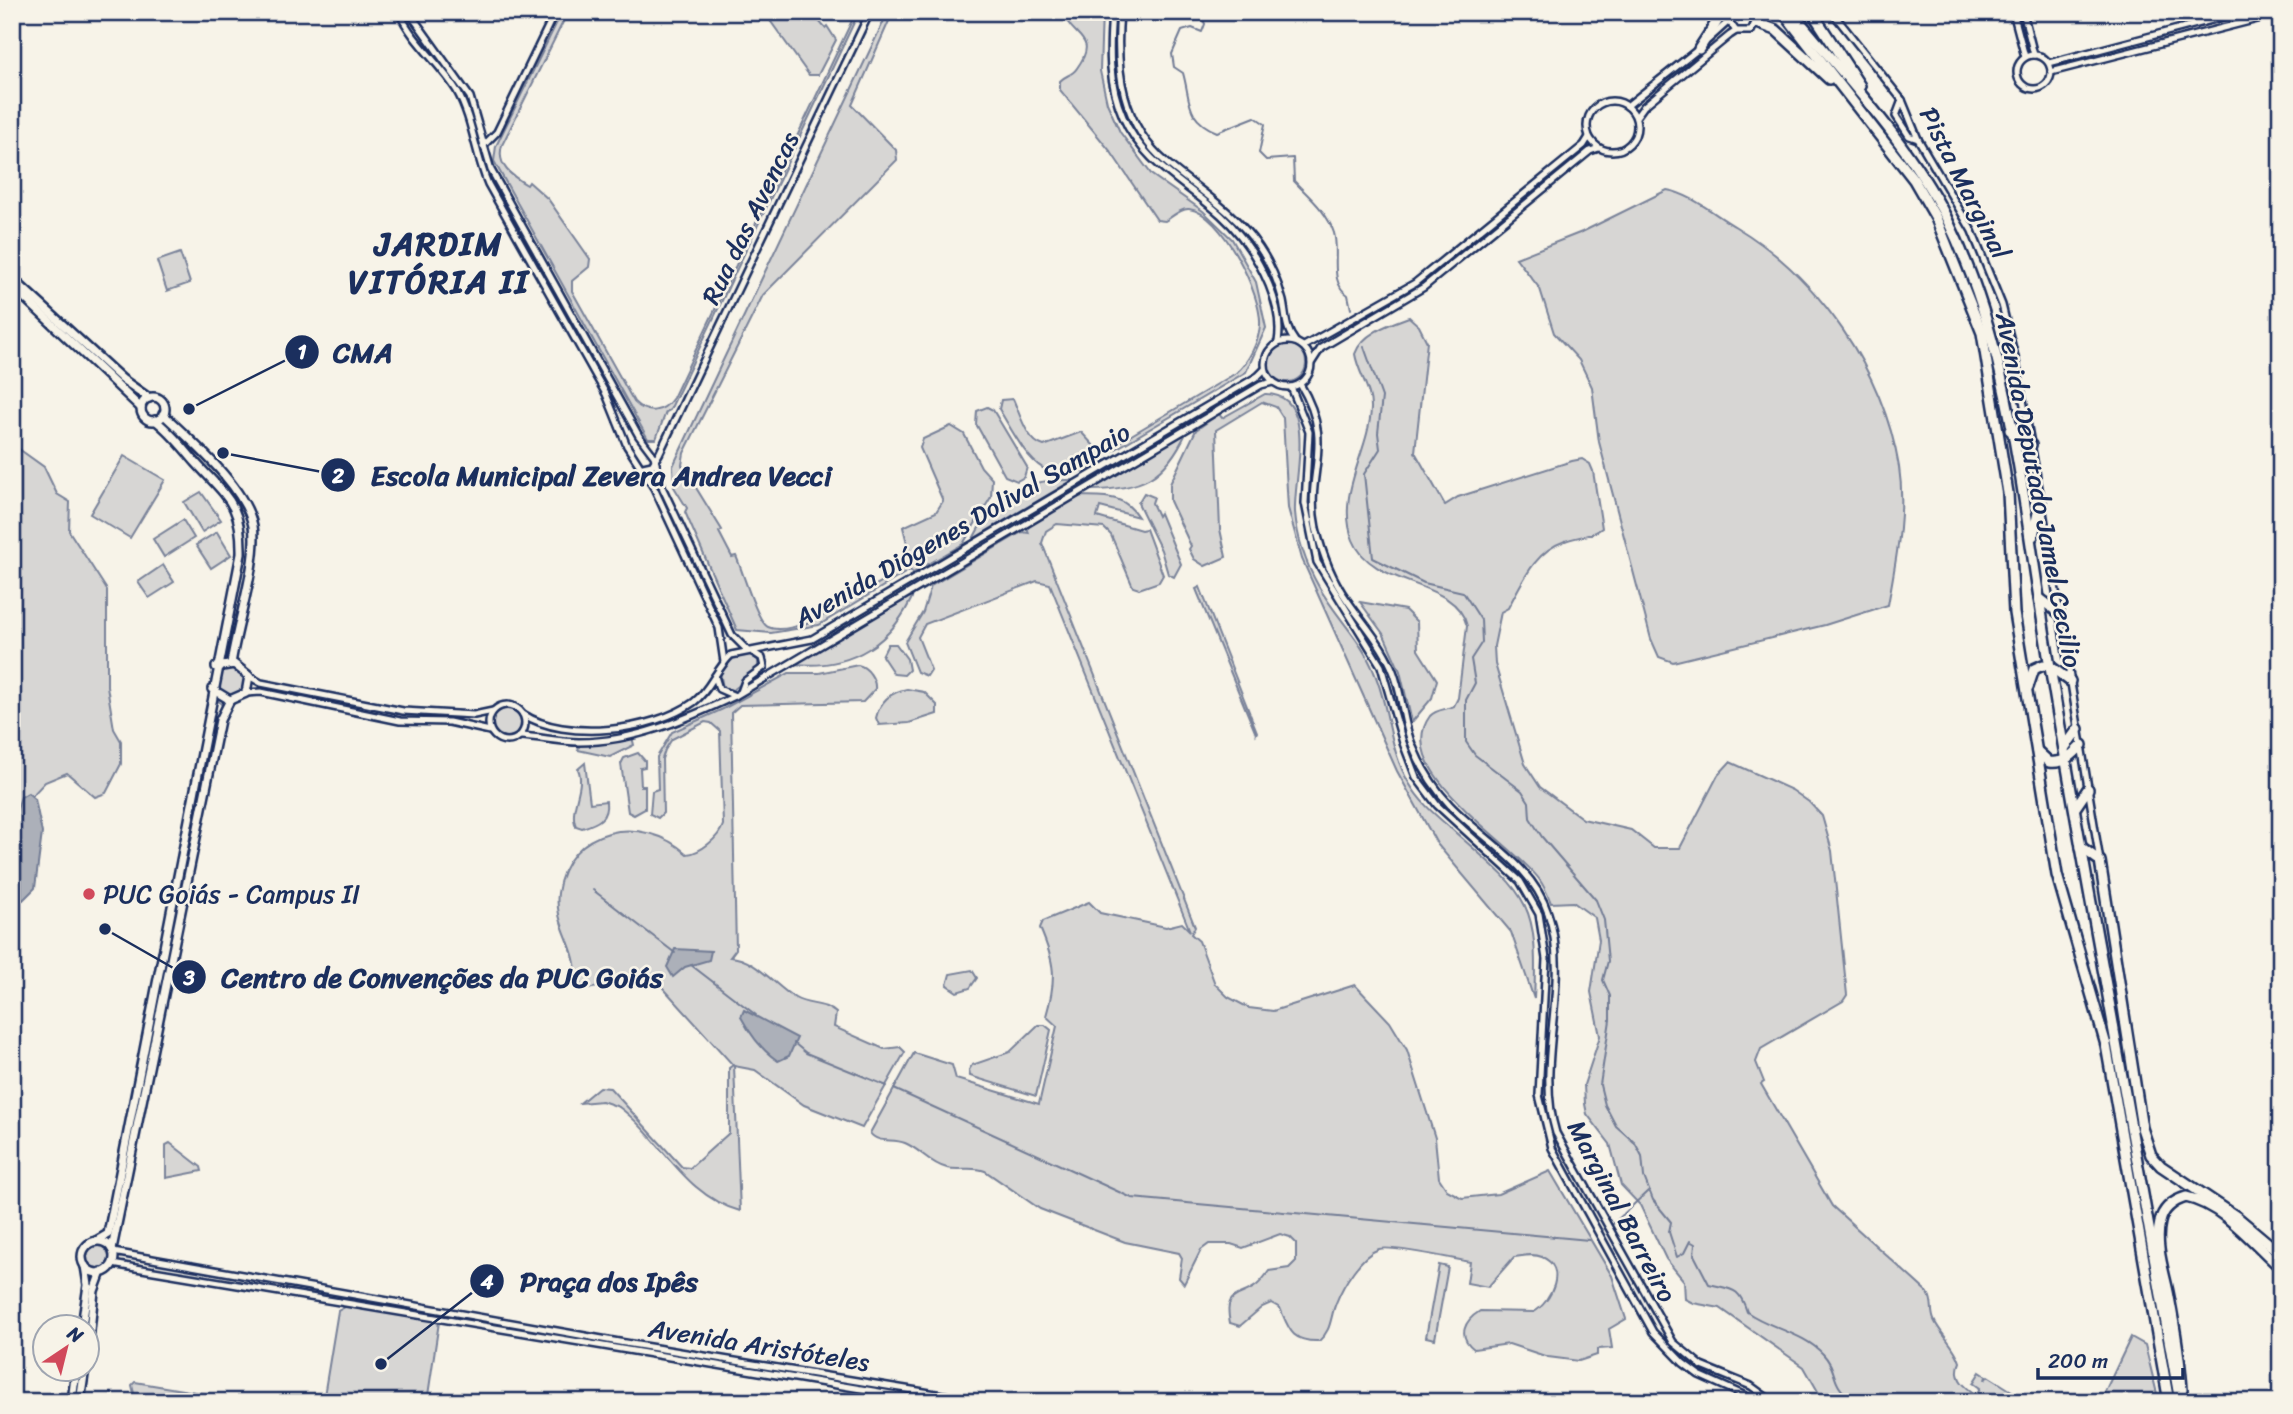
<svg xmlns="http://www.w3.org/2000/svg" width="2293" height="1414" font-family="Sriracha,sans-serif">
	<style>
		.green { fill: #d7d6d4; stroke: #798299; stroke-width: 2 }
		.water { fill: #acb0b9; stroke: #727c95; stroke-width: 2 }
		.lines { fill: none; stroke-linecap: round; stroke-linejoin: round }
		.stream { stroke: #727c95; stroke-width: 2 }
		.minor-casing { stroke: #1b2f5e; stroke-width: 10 }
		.major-casing { stroke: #1b2f5e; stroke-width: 12 }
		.highway-casing { stroke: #1b2f5e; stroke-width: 14 }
		.minor { stroke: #f7f3e8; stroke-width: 5 }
		.major { stroke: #f7f3e8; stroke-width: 7 }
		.highway { stroke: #f7f3e8; stroke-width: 9 }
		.poi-dot { fill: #d1495b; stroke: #f7f3e8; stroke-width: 2.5 }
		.labels { text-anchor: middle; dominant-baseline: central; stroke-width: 5; stroke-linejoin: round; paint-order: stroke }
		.street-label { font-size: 26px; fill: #1b2f5e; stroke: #f7f3e8 }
		.poi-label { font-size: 26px; fill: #1b2f5e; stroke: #f7f3e8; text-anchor: start }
		.district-label { font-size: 33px; font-weight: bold; letter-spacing: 2px; fill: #1b2f5e; stroke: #f7f3e8 }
		.leader { fill: none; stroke: #1b2f5e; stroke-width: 2.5 }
		.callout-dot { fill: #1b2f5e; stroke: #f7f3e8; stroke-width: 2.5 }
		.mark-label { font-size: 21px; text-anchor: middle; font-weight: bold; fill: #fff }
		.callout-label { font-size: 28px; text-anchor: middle; font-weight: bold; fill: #1b2f5e; stroke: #f7f3e8; stroke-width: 5; stroke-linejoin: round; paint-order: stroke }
	</style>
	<rect width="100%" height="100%" fill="#f7f3e8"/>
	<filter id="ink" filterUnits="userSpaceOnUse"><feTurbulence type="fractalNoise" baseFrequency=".0143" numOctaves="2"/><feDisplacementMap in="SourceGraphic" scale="14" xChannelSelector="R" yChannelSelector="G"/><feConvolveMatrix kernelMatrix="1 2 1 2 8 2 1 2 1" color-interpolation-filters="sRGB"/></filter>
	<g filter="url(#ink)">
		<g class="green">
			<path d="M562,12H568L502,145C496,166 512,176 527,185L529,182L548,199L590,259L589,267L572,281V291L634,402C647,415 663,413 673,398L856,12H859L670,410L666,412L656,439H648L494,161L496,146Z"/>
			<path d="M764,12H817L820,17L818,20L825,28L827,26L836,40L818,75H809Z"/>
			<path d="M888,12H893L852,105L896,150L897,160L763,295L684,453L682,465L722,530L719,532L732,557L736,556C742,569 757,622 768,627C780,633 806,624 817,619L905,568L910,555L903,527L936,512L943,501L920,448L923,439L951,426L964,434L981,467L992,479L991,497L963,544L913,573L910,570L819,625L771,633L737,630L685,512L687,508L674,487L673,466Z"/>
			<path d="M1062,12H1102L1100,71L1107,103L1120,132L1152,175L1203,211L1232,239L1256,282L1266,328L1246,372L1104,456L1105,460C1044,497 1027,456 999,409L1001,400L1013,399C1020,414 1027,442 1044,446L1081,432L1096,448L1106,450L1236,373C1249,362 1259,341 1260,325C1262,295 1222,213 1189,209C1181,208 1172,217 1165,221L1157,220L1111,152L1060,90V81C1065,75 1072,76 1077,68C1100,36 1072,39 1062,12Z"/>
			<path d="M1667,190C1691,194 1715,215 1736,227C1820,278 1883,371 1899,467C1906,513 1896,560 1888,605L1825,625L1673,662L1659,657L1651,639L1599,442L1592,387L1579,360L1554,333L1540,289L1516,258L1582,232Z"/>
			<path d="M180,253L190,283L167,291L157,261Z"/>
			<path d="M1409,317L1419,326L1427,342L1415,452L1445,505L1458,497L1572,461L1582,459L1590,464L1593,471L1602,528C1591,537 1578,536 1565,541C1534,552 1523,581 1508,608L1501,612L1494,646L1495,664L1525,764L1540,787L1583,819L1631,830L1654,848H1680L1718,775L1730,762L1792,790L1809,802L1822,816L1832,851L1847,995L1843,1001L1761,1049L1756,1062L1764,1082L1761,1084L1832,1206L1928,1293C1934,1303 1930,1310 1934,1320C1941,1335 1955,1346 1960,1362C1951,1382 1972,1391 1986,1402H1824L1804,1367L1720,1308L1693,1303L1685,1299L1684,1281L1666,1259L1640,1205L1621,1185L1610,1144L1587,1114L1585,1104L1584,1085L1600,1036L1591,992L1599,940L1595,918L1573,902L1551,903C1548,895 1544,886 1539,879C1513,843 1390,770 1430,716C1436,709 1446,710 1454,706L1458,698L1467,626C1455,577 1373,590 1353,540C1335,495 1369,452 1371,409C1372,390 1358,373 1355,354C1362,333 1390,324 1409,317Z"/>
			<circle cx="1287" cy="363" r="19"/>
			<path d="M1265,394C1319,393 1293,480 1295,512C1297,538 1306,564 1319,587C1336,617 1361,639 1374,672C1390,708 1388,748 1409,783C1421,804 1438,817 1456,833C1527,895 1539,902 1534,999L1511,932L1437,844L1397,771L1302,559L1288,508L1283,418L1276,407L1262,402L1216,430L1220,529L1226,557L1205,566L1194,559L1189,549L1191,546L1170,501V484L1196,430L1219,414L1222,418Z"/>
			<path d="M987,407L993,410L1027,467L1024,477L1017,481L1005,476L990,449L976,424L977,411Z"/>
			<path d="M1187,431C1165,479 1141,490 1089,490Z"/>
			<path d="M12,444L44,467L57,494L70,502L69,531L107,590V686L114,729L121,741V764L106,793L95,797L67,773L45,782L12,817Z"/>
			<path d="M124,456L165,480L130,538L90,514Z"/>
			<path d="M1073,480L973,539C996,492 1021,479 1073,480Z"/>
			<path d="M201,492L221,520L202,532L184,502Z"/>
			<path d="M1144,493L1154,497L1152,503L1158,516L1160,513L1181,564L1174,577L1168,574L1161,550L1138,503Z"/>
			<path d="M1078,496C1103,497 1123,493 1138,517L1100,507L1097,517L1141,530L1146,529L1163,575L1159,582L1139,589L1133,587L1111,535L1104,528L1057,524L1046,531L1042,543L1195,927L1191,934L1199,941L1215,984L1228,997L1249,1008L1273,1011L1355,985L1390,1022L1407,1050L1435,1138L1439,1178L1447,1190L1462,1198L1498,1194L1550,1171L1612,1276L1626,1319L1609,1329L1612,1348L1597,1349V1355L1579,1361L1548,1357L1509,1344L1474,1349C1457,1336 1464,1321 1480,1311L1534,1312C1551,1302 1568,1268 1542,1257C1533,1253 1523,1256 1514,1257L1488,1287L1467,1283L1470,1262C1453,1259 1392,1245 1379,1249C1361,1255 1343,1285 1336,1303C1330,1317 1332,1330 1319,1341C1291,1342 1289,1329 1280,1308L1271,1303L1262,1307L1240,1326L1230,1323C1223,1290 1240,1299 1257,1285C1262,1281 1266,1275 1269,1271L1289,1268L1296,1261V1243L1290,1237L1280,1234L1243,1248L1231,1244H1209L1201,1250L1184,1284L1179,1278L1182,1258L1179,1253L1125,1242L1040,1209L985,1171C972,1166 960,1171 947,1168C930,1164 920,1149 905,1143C892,1138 878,1144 870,1133L914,1053L952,1065L956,1079L1039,1104L1057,1026L1046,1016C1057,978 1055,963 1040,928L1043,921L1089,902L1100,913L1166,927L1182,923L1190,931L1050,584L1037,581L925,624L918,637L931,670L927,676L917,672L905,642L923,612L931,586L1022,532L1029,533L1027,527Z"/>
			<path d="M183,520L194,538L164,557L153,539Z"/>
			<path d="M217,532L231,555L211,568L196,545Z"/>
			<path d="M163,565L174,582L149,598L138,582Z"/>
			<path d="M1200,587L1257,732L1256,734L1196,589Z"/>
			<path d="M915,591C893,643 852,670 794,664Z"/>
			<path d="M1360,602L1405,610L1417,622L1418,650L1437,680L1432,698L1412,722L1400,671L1384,635Z"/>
			<path d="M888,644H896L907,659L909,670L904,675L894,674L882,656Z"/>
			<path d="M748,654L758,660V671L733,690L723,688L720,672L731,658Z"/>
			<path d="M230,658C245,664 247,680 241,693L221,704L216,698L224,659Z"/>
			<path d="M858,665C868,667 876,680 875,689L863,702L740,705L731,713L736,949L730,957C755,958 775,986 795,998C809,1006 824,1002 836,1013L834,1027L884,1049L900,1047L905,1052L862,1128L804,1105L755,1070L734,1066L740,1211C684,1196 662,1139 619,1107L602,1101L580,1103L599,1087L610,1088L682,1167L690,1168L729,1133V1068L733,1065L655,979L646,977L588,989L581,986C576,976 576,965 573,955C566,932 555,917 558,893C567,826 642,813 687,854C700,853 719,838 723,825L720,731L711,723L705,722L672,739L665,750L662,759L663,813L658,818L650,814L652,791L658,789L657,757L672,732L723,709L789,673H819Z"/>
			<path d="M907,689L924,692L937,705V714L909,723L879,725L876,718C880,701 890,692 907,689Z"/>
			<circle cx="507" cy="723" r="14"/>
			<path d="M632,737L634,745L610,757L578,750L580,744Z"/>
			<path d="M638,753L645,761V767L640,768L641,786H645V809L634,815L628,812L621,764L624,758Z"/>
			<path d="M585,763L590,803L606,801C608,819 598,823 582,828L576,826C568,809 586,787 578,769Z"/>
			<path d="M972,970L977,978L970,988L957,992L947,985L950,974Z"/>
			<path d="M1038,1025H1045L1051,1030L1036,1096L970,1076L969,1070L972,1065L1010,1052Z"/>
			<path d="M170,1143L201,1167L202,1171L166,1178V1145Z"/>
			<circle cx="98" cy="1257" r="13"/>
			<path d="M1439,1265L1448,1267L1435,1339L1426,1337Z"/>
			<path d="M347,1306L439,1322L427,1402H323L338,1311Z"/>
			<path d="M2131,1337L2145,1345L2159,1402H2100Z"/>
			<path d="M1980,1372L1986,1376L1985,1380L1988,1376L2018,1395L2014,1402H1991L1977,1393L1980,1388L1973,1383Z"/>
			<path d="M135,1382L206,1394L210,1402H136L132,1385Z"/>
		</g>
		<g class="water">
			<path d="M28,793L35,799L42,833L35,888L23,900L12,894V824L21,797Z"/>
			<path d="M675,949L711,951L709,960L685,967L673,977L667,967Z"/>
			<path d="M744,1010L797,1038L789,1056L778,1061C761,1050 750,1034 741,1017Z"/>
		</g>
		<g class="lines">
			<g class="stream">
				<path d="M1200,12L1205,24L1202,32L1192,28L1182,31L1172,54L1174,67L1183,73C1191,101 1185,119 1217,132L1255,117L1265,124L1259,153L1266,160L1293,158L1294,181C1309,197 1327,211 1334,233C1340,254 1328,282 1348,295L1351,309"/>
				<path d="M1364,347L1382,397L1378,433L1380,449L1364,474L1373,558L1424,583L1463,592L1481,620L1482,642L1471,659L1475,683L1466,700V742L1475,755L1522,791L1529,802L1530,818L1542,837L1596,900L1604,920L1608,961L1603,980L1610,996V1020L1600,1085L1605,1105L1616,1126L1635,1143L1642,1156L1644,1177L1653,1200L1671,1222L1669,1232L1677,1257L1684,1253L1690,1241L1695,1244L1694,1255L1709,1284C1733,1290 1739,1287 1747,1312C1769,1328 1804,1333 1823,1354C1840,1372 1827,1382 1855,1402"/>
				<path d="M593,890L675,953"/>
				<path d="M691,965L756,1015"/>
				<path d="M794,1043L806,1053L887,1086"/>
				<path d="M894,1089L1132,1198L1589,1240"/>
				<path d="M1613,1224L1648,1191"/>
				<path d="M1601,1231L1603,1230"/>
			</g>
			<defs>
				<g id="minor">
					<path d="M399,12C413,43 440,63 457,91C473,120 475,154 488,184L606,394L627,446L654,488L719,628L724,662"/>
					<path d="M409,12L470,97L491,170L639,436L654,456L663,489L732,635L747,650"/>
					<path d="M1112,12C1109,49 1108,83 1123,117C1143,163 1186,183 1221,215C1242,234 1258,259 1269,285C1276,302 1281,324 1278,342"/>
					<path d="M1120,12C1115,69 1121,125 1168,164C1200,191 1235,212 1259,247C1270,263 1278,282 1283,301C1286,315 1285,329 1295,341"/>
					<path d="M1729,12V21L1736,31"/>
					<path d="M1832,12L1902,100L1918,139L1972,231L2002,305L2016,361L2041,499L2100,861"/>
					<path d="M2013,12L2025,57"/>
					<path d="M2023,12L2034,55"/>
					<path d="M1708,40L1729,21"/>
					<circle cx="2034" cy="72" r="17"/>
					<path d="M2049,63L2242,12"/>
					<path d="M2051,72L2281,13"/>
					<path d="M1902,100L1896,116L1909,136L1918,139"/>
					<circle cx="1612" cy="126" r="25"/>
					<path d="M1627,106L1701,47"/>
					<path d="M1636,117L1644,106L1730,35L1736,31H1751L1760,12"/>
					<path d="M483,146L497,132L555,12"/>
					<circle cx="1288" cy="364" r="23"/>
					<path d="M1304,346L1415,283L1584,145L1589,137"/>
					<path d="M1312,362L1321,348L1424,287L1590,151L1599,148"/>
					<path d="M1300,384C1337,446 1304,471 1316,528C1322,553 1332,579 1347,600C1362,622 1380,641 1391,666C1403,692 1402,722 1413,747C1422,769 1434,788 1450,805C1483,840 1532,864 1548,913C1572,983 1534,1062 1556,1133L1673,1342L1702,1366L1751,1386L1773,1402"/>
					<path d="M1291,387L1309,432L1305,503L1317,562L1381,666L1403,743L1416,777L1437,805L1520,881L1539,914L1546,959L1539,1095L1552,1148L1653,1332L1683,1363L1699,1375L1759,1402"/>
					<path d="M643,467L652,465L659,454L870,12"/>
					<path d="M249,676L261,683L403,711L474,715L493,711"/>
					<path d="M715,676L719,689L735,696"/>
					<path d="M741,692L745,681L764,667L762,658L753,652"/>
					<path d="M246,693L261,692L400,721L449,722L490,731"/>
					<circle cx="507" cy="723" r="18"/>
					<path d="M523,714C565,742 654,731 694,702C710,690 716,669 731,655L812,639L1258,376L1265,369"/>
					<path d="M520,736C540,737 560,742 579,742C634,742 687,719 735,696L1261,385L1273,382"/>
					<path d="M113,1252L619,1342L985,1402"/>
					<path d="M112,1264L939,1402"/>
				</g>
				<g id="major">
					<path d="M12,278L122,379L149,398"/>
					<path d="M12,286L141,408"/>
					<circle cx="153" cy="409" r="12"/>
					<path d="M163,414C192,442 245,486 253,526C259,559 236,628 231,664"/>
					<path d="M216,667L234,664L249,676L246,693L230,700"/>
					<path d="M212,689L230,700"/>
					<path d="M96,1241L108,1234L241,554C242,505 228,498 197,464C183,448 172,433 155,420"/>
					<circle cx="98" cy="1257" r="16"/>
					<path d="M112,1249L220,720L230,700"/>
					<path d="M82,1326L88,1285L85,1266"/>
					<path d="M88,1351L94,1291L101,1272"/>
					<path d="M72,1402L76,1368"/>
					<path d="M80,1402L85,1368"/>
				</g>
				<g id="highway">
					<path d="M1783,12L1914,180L1936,218L1982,333L2008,493L2014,613L2057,875L2106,1045L2169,1402"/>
					<path d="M1792,12C1846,78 1907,141 1946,217C2005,335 2019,469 2039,598C2061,742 2088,886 2114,1029"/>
					<path d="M1812,12L1860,86"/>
					<path d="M1757,23L1776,30L1829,79"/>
					<path d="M1699,49L1723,12"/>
					<path d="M2010,430L2031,445"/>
					<path d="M2033,536L2041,499"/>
					<path d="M2039,598L2059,613"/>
					<path d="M2028,687L2034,669L2043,665L2051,667L2070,681"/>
					<path d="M2065,747L2078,729"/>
					<path d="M2037,751L2049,762C2065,764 2072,755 2082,745"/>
					<path d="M2075,808L2088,789"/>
					<path d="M2081,847L2100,861L2142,1128L2151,1155L2161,1166L2237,1217L2281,1254"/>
					<path d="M2113,1026L2180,1402"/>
					<path d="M2182,1390C2180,1358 2175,1328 2169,1297C2165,1274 2154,1246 2160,1222C2163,1208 2173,1201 2186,1197C2224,1205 2254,1244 2281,1268"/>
				</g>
			</defs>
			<use href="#minor" class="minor-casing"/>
			<use href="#major" class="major-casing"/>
			<use href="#highway" class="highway-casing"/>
			<use href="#minor" class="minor"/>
			<use href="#major" class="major"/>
			<use href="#highway" class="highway"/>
		</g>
	</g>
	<circle class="poi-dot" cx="89" cy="894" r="7"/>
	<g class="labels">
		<g class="street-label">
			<text transform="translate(1965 183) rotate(63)">Pista Marginal</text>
			<text transform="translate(750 218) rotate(-64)">Rua das Avencas</text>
			<text transform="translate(2039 490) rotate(79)">Avenida Deputado Jamel Cecilio</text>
			<text transform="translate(962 525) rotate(-30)">Avenida Diógenes Dolival Sampaio</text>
			<text transform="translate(1622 1211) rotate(62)">Marginal Barreiro</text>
			<text transform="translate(759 1345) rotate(9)">Avenida Aristóteles</text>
		</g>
		<g class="poi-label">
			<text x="103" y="894">PUC Goiás - Campus II</text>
		</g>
		<g class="district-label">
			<text x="439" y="244">JARDIM<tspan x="439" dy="38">VITÓRIA II</tspan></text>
		</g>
	</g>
	<path class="leader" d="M189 409L302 352M223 453L338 475M105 929L189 977M381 1364L487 1281"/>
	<g class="callout-dot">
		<circle cx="189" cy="409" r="7"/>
		<circle cx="223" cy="453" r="7"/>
		<circle cx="105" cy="929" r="7"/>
		<circle cx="381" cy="1364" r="7"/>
		<circle cx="302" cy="352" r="18"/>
		<circle cx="338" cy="475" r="18"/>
		<circle cx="189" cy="977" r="18"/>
		<circle cx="487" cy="1281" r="18"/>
	</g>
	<g class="mark-label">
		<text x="302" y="359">1</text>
		<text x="338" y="483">2</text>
		<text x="189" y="985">3</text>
		<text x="487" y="1289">4</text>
	</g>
	<g class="callout-label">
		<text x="363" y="362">CMA</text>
		<text x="601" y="485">Escola Municipal Zevera Andrea Vecci</text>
		<text x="442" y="987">Centro de Convenções da PUC Goiás</text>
		<text x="609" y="1291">Praça dos Ipês</text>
	</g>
	<rect width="2293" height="1414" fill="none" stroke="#f7f3e8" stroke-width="42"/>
	<rect x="21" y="21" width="2251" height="1372" fill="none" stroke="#1b2f5e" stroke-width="2.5" filter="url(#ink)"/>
	<g transform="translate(66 1348) rotate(35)"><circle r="33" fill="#f7f3e8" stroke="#9fa5b1" stroke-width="2"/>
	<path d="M0-5L12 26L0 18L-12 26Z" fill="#d1495b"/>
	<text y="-10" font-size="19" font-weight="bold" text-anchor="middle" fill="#1b2f5e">N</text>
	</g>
	<path d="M2038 1368v10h145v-10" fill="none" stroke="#1b2f5e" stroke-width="3.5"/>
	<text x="2048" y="1368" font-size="21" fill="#1b2f5e" stroke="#f7f3e8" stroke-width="5" paint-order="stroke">200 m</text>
</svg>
